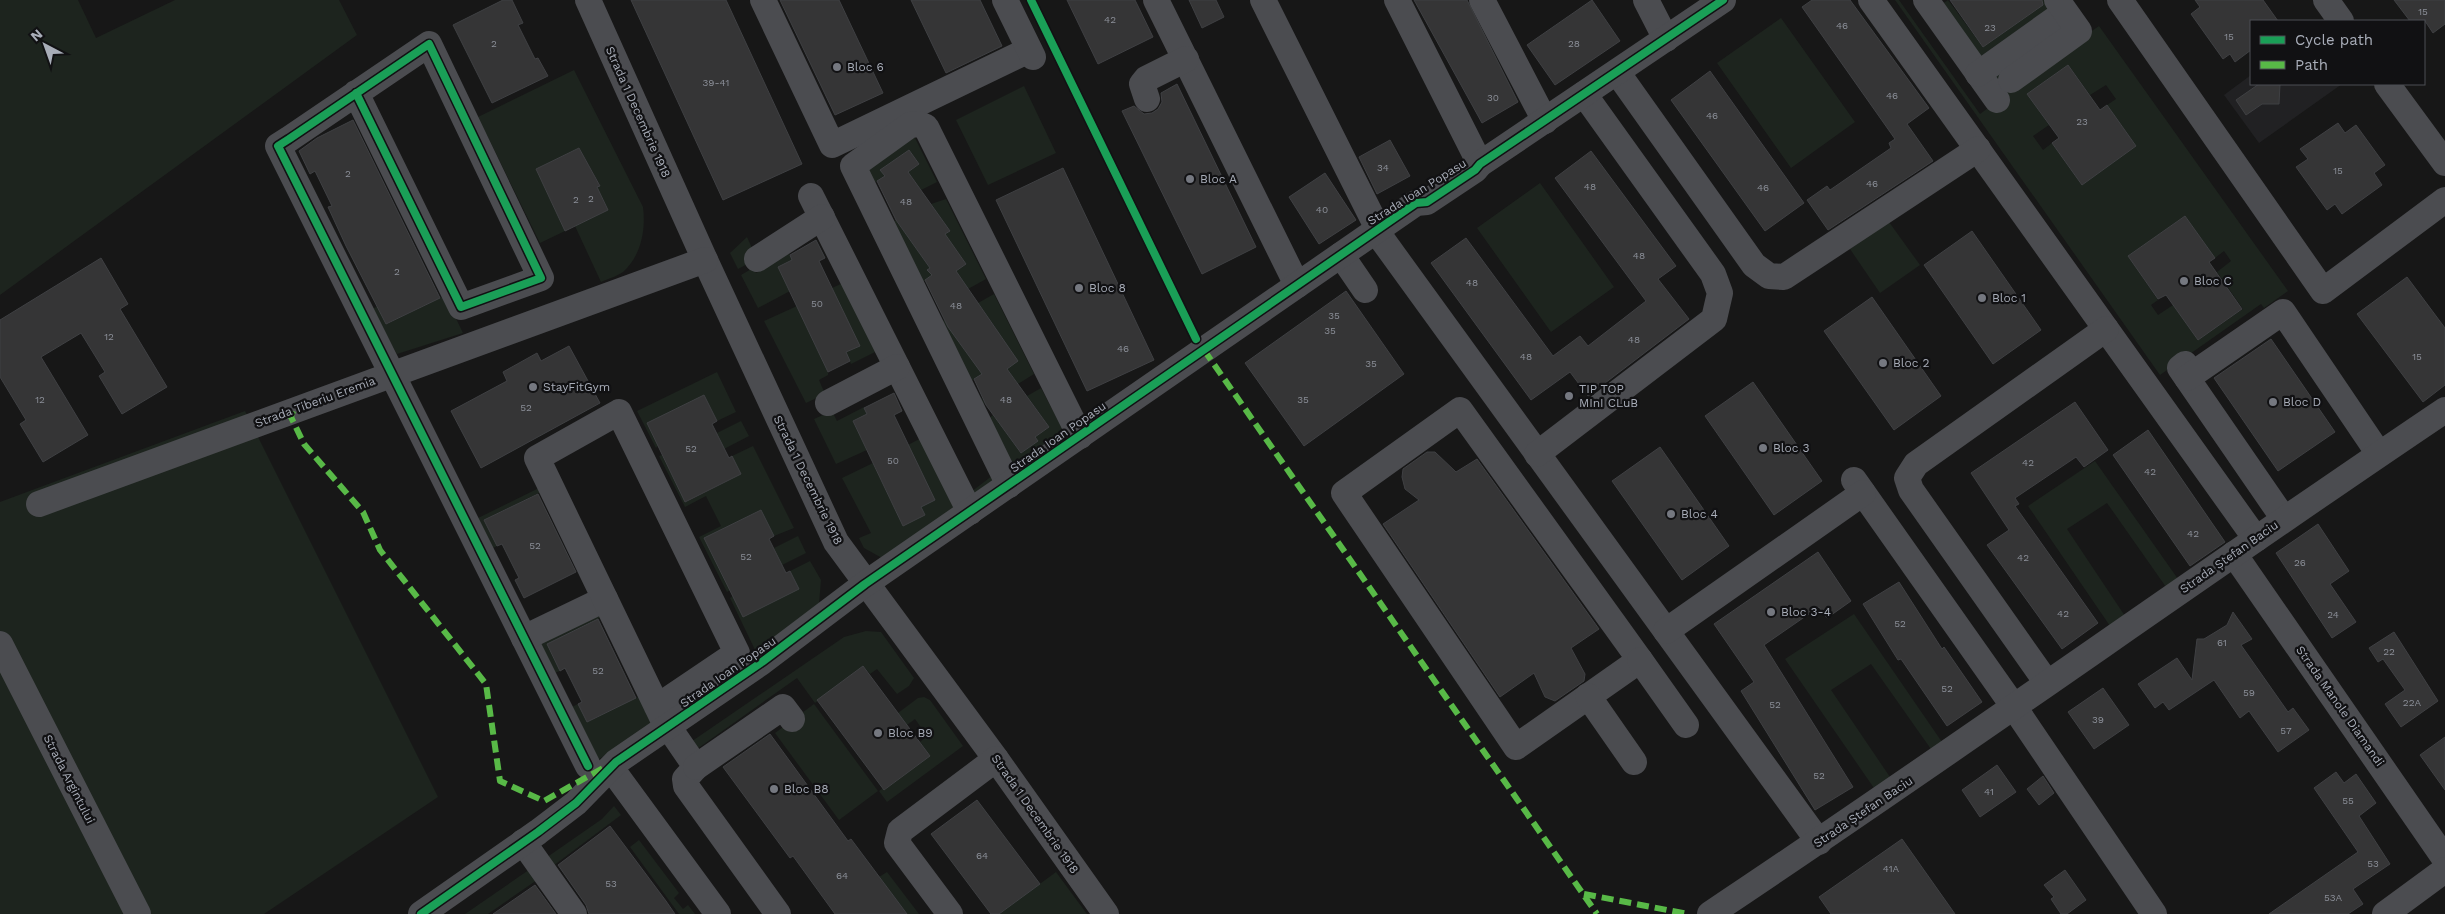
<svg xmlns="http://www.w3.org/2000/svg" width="2445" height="914" font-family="'Work Sans',sans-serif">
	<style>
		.built { fill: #212123 }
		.green { fill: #1d241e; fill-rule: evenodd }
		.building { fill: #353536; stroke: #3f4043 }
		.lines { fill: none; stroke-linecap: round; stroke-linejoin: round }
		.minor { stroke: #4b4c50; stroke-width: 26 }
		.quiet { stroke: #58b947; stroke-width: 6; stroke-dasharray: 12 6; stroke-linecap: butt }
		.cycleway-casing { stroke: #111113; stroke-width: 11 }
		.cycleway { stroke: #1a9f57; stroke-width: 8 }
		.poi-dot { fill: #757880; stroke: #111113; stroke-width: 2 }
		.labels { text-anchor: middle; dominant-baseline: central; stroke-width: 4.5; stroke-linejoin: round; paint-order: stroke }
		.number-label { font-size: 10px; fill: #8b8f98 }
		.poi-label { font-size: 12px; fill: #a8adb8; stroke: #111113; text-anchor: start }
		.street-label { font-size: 12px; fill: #a8adb8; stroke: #111113 }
	</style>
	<rect width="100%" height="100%" fill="#171717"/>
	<path class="built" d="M2251,75V84H2342L2259,143L2224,95Z"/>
	<g class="green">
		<path d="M0,0H78L96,38L175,0H339L357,35L0,295Z"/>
		<path d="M1895,0H1899L1980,114L1992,105V79L1999,73L2076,42L2099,26L2288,291L2264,308L2261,304L2160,375ZM2068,65L2090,95L2106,85L2116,99L2107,105L2136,146L2082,185L2052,143L2043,150L2033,136L2049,125L2027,94ZM2185,216L2215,258L2224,251L2231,261L2217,272L2243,309L2198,340L2173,305L2158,315L2151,305L2158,300L2128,256Z"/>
		<path d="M1948,0L1983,47L2039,8L2034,0H2046L2051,7L1977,59L1939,6Z"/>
		<path d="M1781,18L1855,122L1791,168L1717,63Z"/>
		<path d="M574,70L643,207C646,230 641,256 623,272C617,276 608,279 601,282L575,226L608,210L597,187L600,185L579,148L536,169L565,231L540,243L478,117Z"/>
		<path d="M1024,86L1056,153L988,185L956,120Z"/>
		<path d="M914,136L937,182L921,190L908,172L919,164L909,150L881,170L885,176L871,185L861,170Z"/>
		<path d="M1540,183L1614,287L1551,332L1477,228Z"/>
		<path d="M946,199L986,279L968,289L956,271L966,264L956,250L928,269L932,275L919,285L888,225L896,220L922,256L936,240L950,231L931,204Z"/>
		<path d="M1889,222L1920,265L1880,293L1850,249Z"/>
		<path d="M747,237L757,259L738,269L730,253Z"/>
		<path d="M789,253L792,260L778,267L790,291L758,308L741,275L753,268L756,273Z"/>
		<path d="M432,269L463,333L397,354L372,309L378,306L387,324L442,297Z"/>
		<path d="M847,281L885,371L875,352L851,364L846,352L859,346L832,288Z"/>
		<path d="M994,294L1034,374L1018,384L1007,369L983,373L970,382L985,403L978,408L937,325L944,320L969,356L983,340L997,330L978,303Z"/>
		<path d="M797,306L828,372V375L819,380L825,394L806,403L764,321Z"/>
		<path d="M717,372L736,412L717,421L704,395L656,448L637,411Z"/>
		<path d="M1041,388L1061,426L1074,424L882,558L864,548L859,538L871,533L842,478L873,463L903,526L925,515L921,507L908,445L923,437L963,498L1005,466L985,421L993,415L1021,453L1037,441L1035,437L1049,427L1027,396Z"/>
		<path d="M864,407L867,414L853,421L867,450L836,464L814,419L832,411L837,421Z"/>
		<path d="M245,411L438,797L264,914H0V502Z"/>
		<path d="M741,421L749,436L724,449L717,433Z"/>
		<path d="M753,446L794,528L774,536L761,510L705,538L730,590L727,592L699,537L721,526L706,496L685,507L659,456L662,455L686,502L741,474L732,456Z"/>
		<path d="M2095,461L2178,579L2166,587L2107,503L2067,529L2125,616L2110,626L2028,506Z"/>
		<path d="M541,487V492L484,520L497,546L491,549L476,519Z"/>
		<path d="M798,536L806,553L782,565L774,548Z"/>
		<path d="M810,561L821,580L819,604L758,656L730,598L733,596L743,617L798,589L790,571Z"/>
		<path d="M604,611V616L547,644L560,671L552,674L538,644Z"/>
		<path d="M1854,614L1944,745L1933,752L1871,664L1831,690L1892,780L1876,791L1785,659Z"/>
		<path d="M866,631L881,632L914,678L909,686L897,694L877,669L870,674L863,666L815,703L797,678L690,754L682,748L844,637Z"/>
		<path d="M642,695L653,725L596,761L570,708L578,704L587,722Z"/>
		<path d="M924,697L930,700L963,746L887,802L879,791L883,788L884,790L930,756L920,742L927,736L915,719L907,725L898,713L918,698Z"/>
		<path d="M814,704L878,791L839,820L775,733Z"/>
		<path d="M614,806L621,815L553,866L543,860L602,819Z"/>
		<path d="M639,840L679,893L674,898L683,909L688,905L695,914H679L630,847Z"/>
		<path d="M533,867L537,880L488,914H465Z"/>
		<path d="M887,872L919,914H907L879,877Z"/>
		<path d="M1056,872L1087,914H999Z"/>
	</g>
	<g class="building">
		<path d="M503,0H512L523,23L518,25L535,59L538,58L548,76L492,103L453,25Z"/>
		<path d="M631,0H726L802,164L723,200Z"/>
		<path d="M780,0H839L883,93L835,115Z"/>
		<path d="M911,0H980L1002,46L946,73Z"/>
		<path d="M1067,0H1135L1153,37L1098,64Z"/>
		<path d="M1189,0H1216L1224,17L1202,28Z"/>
		<path d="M1414,0H1467L1518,102L1482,123Z"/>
		<path d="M1592,0L1620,41L1555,85L1527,45Z"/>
		<path d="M1812,0H1850L1929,108L1907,124L1933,161L1828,230L1807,200L1827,186L1830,190L1891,148L1889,143L1895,139L1802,7Z"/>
		<path d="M1950,0H2042L2043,5L1983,47Z"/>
		<path d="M2195,0H2263L2278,21H2251V50L2235,62L2230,54L2223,59L2191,14L2200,7Z"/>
		<path d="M2394,0H2445V24L2433,33L2425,21H2410Z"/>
		<path d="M2068,65L2100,110L2107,105L2136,146L2082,185L2052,143L2059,138L2027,94Z"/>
		<path d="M1710,71L1804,203L1765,231L1671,100Z"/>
		<path d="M1177,84L1256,247L1202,274L1122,111L1134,106L1144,114L1152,113L1158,109L1162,102L1161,93Z"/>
		<path d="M2259,84H2280L2279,104H2262L2246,115L2236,100Z"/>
		<path d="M353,120L440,298L386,324L346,246L328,207L332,206L315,171L310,174L299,151L317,138Z"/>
		<path d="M2338,123L2345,133L2356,125L2385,165L2374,173L2382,185L2342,214L2335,204L2327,210L2296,167L2308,159L2300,149Z"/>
		<path d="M1390,140L1410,176L1377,194L1359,157Z"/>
		<path d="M579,148L600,186L597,187L608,210L565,231L536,169Z"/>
		<path d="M909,150L919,164L908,172L950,231L945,234L966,264L956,271L1018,361L1007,369L1049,427L1035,437L1038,441L1021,453L986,405L974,379L982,374L948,327L925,280L932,275L927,270L930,268L896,220L877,181L885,176L880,170Z"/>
		<path d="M1591,151L1676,266L1658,279L1689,319L1588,396L1570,372L1531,400L1431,263L1466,238L1553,356L1580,336L1588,346L1646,301L1555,178Z"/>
		<path d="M1063,168L1154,360L1087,391L996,200Z"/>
		<path d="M1325,173L1356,220L1319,244L1289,197Z"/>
		<path d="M2185,216L2215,258L2209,262L2242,309L2198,340L2166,295L2158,299L2128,256Z"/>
		<path d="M1972,231L2041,330L1993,364L1924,265Z"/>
		<path d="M816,240L825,258L819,261L860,346L846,352L850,361L828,372L778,267L792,260L790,255Z"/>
		<path d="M101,258L128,304L120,309L167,387L122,414L99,376L105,372L81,333L41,357L88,435L43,462L20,424L26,420L0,377V320Z"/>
		<path d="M2407,277L2445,328V385L2423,402L2357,314Z"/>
		<path d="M1346,291L1404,374L1304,446L1245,363Z"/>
		<path d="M1872,297L1941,396L1894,430L1824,331Z"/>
		<path d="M2271,339L2335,432L2278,471L2214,378Z"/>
		<path d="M569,346L600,403L481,468L451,411L507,381L503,372L537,353L541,361Z"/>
		<path d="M1753,382L1822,481L1774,515L1705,416Z"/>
		<path d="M894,393L902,411L894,415L935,500L921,507L925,515L903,526L853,421L867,414L864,408Z"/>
		<path d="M704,395L717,421L712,424L729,458L732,456L741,474L685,502L647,423Z"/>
		<path d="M2075,402L2108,450L2084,467L2076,457L2015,498L2019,504L2015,506L2098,623L2062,649L1987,545L2009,530L1971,473Z"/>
		<path d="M2148,430L2225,542L2190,566L2113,455Z"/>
		<path d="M1660,447L1729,546L1682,580L1612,481Z"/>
		<path d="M1427,452H1435L1456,472L1477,459L1599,629L1571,648L1585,674L1584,681L1555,701L1545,697L1534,673L1500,697L1383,524L1419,500L1405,489L1402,477L1403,469Z"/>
		<path d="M538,494L576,572L524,598L515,580L519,578L502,544L497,546L484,520Z"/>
		<path d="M761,510L774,536L769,539L786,573L790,571L799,589L743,617L704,538Z"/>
		<path d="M2318,524L2349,571L2330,584L2356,622L2332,638L2276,553Z"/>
		<path d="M1818,552L1851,601L1827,618L1819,607L1764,645L1853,787L1815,810L1741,691L1754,682L1714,624Z"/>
		<path d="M1899,582L1942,649L1944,647L1982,702L1947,726L1901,659L1898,660L1863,604Z"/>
		<path d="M2233,612L2252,639L2241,645L2288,712L2293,708L2309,730L2278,752L2249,711L2240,718L2214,680L2169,710L2163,702L2155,708L2138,684L2177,658L2192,680L2197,639H2204L2227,625Z"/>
		<path d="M598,619L636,698L587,722L578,704L582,702L565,668L560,671L547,644Z"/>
		<path d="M2394,632L2438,701L2401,727L2385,704L2405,690L2383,659L2378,662L2369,648Z"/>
		<path d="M863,666L930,756L884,790L817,700Z"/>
		<path d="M2103,688L2129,725L2094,749L2068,712Z"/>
		<path d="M770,734L848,841L851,839L907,914H835L793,856L790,858L723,767Z"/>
		<path d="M2445,737V790L2420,755Z"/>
		<path d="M1997,765L2016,792L1980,817L1962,790Z"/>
		<path d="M2336,772L2344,783L2356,774L2376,803L2359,816L2390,864L2353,889L2363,904L2348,914H2269L2358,852L2314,788Z"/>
		<path d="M2043,776L2054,793L2039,805L2027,789Z"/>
		<path d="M977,800L1040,884L999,914H991L931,834Z"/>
		<path d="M610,826L666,901L675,914H589L586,905L558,865Z"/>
		<path d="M1902,839L1955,914H1831L1819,897Z"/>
		<path d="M2065,870L2086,900L2067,914H2061L2051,899L2054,897L2044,885Z"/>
		<path d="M535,885L556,914H493Z"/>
	</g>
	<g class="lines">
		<g class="minor">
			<path d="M588,0L705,260L836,542L996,759L1106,914"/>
			<path d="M763,0L832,145L1029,50"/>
			<path d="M1005,0L1033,57"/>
			<path d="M1156,0L1297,285"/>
			<path d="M1263,0L1378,229"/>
			<path d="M1397,0L1480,164"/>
			<path d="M1482,0L1545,121"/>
			<path d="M1646,0L1666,39"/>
			<path d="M1871,0L2256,539"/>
			<path d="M1926,0L1997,100"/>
			<path d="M2120,0L2323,291L2445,200"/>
			<path d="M2326,0L2341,21"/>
			<path d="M1617,72L1754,265L1769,276L1784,277L1978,149"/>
			<path d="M1978,74L2065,12"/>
			<path d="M2011,80L2079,31L2057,0"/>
			<path d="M2387,84L2445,163"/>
			<path d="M356,93L461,307L541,278L429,44L289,139L278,146L588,766"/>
			<path d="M1147,99L1142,84L1146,79L1186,59"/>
			<path d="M811,196L970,512"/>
			<path d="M1376,231L1819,842"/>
			<path d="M1341,255L1365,290"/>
			<path d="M757,259L822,217"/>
			<path d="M2185,364L2180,368L2284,519"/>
			<path d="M2187,378L2283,312L2379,454"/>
			<path d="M828,403L897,367"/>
			<path d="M1460,410L1640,660L1516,747L1344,493Z"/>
			<path d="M1537,454L1714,319L1720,293L1713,274L1584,94"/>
			<path d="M1854,480L2014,707L2154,914"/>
			<path d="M1009,485L853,166L910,125L919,124L926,127L1080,436"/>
			<path d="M39,504L705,260"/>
			<path d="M2234,554L2445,859"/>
			<path d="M1666,631L1863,493"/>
			<path d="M524,638L605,599"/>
			<path d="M0,644L138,914"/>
			<path d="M1640,660L1686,725"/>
			<path d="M2047,683L1911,490L1907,478L1916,464L2106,329"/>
			<path d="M1588,696L1634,762"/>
			<path d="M657,707L737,653L619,412L537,458L663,719L696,767L685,779L686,786L778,914"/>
			<path d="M696,767L783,707L792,719"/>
			<path d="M611,768L718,914"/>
			<path d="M523,842L574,914"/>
			<path d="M421,914L538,832L576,803L616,762L762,662L865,584L1416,203L1427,202L1475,170L1480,164L1723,0"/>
			<path d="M950,914L897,843L900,831L996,759"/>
			<path d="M1710,914C1958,749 2198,576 2445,410"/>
			<path d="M2385,914L2445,870"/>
		</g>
		<g class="quiet">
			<path d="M1204,350L1597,914"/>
			<path d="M293,411L291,417L304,444L363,512L380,550L486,684L500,781L544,801L605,767"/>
			<path d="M1584,894L1688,914"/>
		</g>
		<defs>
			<g id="cycleway">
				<path d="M1031,0L1196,339"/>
				<path d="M356,93L461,307L541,278L429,44L289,139L278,146L588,766"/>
				<path d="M421,914L538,832L576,803L616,762L762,662L865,584L1416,203L1427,202L1475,170L1480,164L1723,0"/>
			</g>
		</defs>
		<use href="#cycleway" class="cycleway-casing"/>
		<use href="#cycleway" class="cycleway"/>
	</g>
	<g class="poi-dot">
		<circle cx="837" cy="67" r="5"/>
		<circle cx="1190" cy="179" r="5"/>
		<circle cx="2184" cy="281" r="5"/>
		<circle cx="1079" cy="288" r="5"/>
		<circle cx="1982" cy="298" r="5"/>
		<circle cx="1883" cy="363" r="5"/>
		<circle cx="533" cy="387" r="5"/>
		<circle cx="1569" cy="396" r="5"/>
		<circle cx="2273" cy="402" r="5"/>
		<circle cx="1763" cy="448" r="5"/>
		<circle cx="1671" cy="514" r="5"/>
		<circle cx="1771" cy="612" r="5"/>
		<circle cx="878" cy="733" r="5"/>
		<circle cx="774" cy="789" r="5"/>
	</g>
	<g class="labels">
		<g class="number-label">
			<text x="2423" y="11">15</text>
			<text x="1110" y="19">42</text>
			<text x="1842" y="25">46</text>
			<text x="1990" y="27">23</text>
			<text x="2229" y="36">15</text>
			<text x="494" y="43">2</text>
			<text x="1574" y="43">28</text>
			<text x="716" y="82">39-41</text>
			<text x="1892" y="95">46</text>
			<text x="1493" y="97">30</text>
			<text x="1712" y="115">46</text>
			<text x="2082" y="121">23</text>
			<text x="1383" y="167">34</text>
			<text x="2338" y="170">15</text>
			<text x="348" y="173">2</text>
			<text x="1872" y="183">46</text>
			<text x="1590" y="186">48</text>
			<text x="1763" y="187">46</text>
			<text x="591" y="198">2</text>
			<text x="576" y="199">2</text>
			<text x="906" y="201">48</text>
			<text x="1322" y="209">40</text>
			<text x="1639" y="255">48</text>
			<text x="397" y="271">2</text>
			<text x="1472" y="282">48</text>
			<text x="817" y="303">50</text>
			<text x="956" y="305">48</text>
			<text x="1334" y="315">35</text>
			<text x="1330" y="330">35</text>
			<text x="109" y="336">12</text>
			<text x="1634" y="339">48</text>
			<text x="1123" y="348">46</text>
			<text x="1526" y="356">48</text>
			<text x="2417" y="356">15</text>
			<text x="1371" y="363">35</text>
			<text x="40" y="399">12</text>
			<text x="1006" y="399">48</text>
			<text x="1303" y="399">35</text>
			<text x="526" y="407">52</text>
			<text x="691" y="448">52</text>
			<text x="893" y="460">50</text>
			<text x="2028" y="462">42</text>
			<text x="2150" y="471">42</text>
			<text x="2193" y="533">42</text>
			<text x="535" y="545">52</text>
			<text x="746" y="556">52</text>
			<text x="2023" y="557">42</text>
			<text x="2300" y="562">26</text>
			<text x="2063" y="613">42</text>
			<text x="2333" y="614">24</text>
			<text x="1900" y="623">52</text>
			<text x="2222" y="642">61</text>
			<text x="2389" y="651">22</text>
			<text x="598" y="670">52</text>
			<text x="1947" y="688">52</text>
			<text x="2249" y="692">59</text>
			<text x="2412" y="702">22A</text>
			<text x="1775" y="704">52</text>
			<text x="2098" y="719">39</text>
			<text x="2286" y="730">57</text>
			<text x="1819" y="775">52</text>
			<text x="1989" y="791">41</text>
			<text x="2348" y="800">55</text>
			<text x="982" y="855">64</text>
			<text x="2373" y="863">53</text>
			<text x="1891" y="868">41A</text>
			<text x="842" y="875">64</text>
			<text x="611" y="883">53</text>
			<text x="2333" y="897">53A</text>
		</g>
		<g class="poi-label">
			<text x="847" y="67">Bloc 6</text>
			<text x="1200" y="179">Bloc A</text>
			<text x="2194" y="281">Bloc C</text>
			<text x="1089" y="288">Bloc 8</text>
			<text x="1992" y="298">Bloc 1</text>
			<text x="1893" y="363">Bloc 2</text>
			<text x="543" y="387">StayFitGym</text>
			<text x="1579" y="389">TIP TOP<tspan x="1579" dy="14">MInI CLuB</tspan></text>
			<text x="2283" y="402">Bloc D</text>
			<text x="1773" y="448">Bloc 3</text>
			<text x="1681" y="514">Bloc 4</text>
			<text x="1781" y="612">Bloc 3-4</text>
			<text x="888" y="733">Bloc B9</text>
			<text x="784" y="789">Bloc B8</text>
		</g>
		<g class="street-label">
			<text transform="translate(638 112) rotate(66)">Strada 1 Decembrie 1918</text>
			<text transform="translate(1417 192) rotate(-32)">Strada Ioan Popasu</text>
			<text transform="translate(315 402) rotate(-20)">Strada Tiberiu Eremia</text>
			<text transform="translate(1058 437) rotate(-35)">Strada Ioan Popasu</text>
			<text transform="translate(808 480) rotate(64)">Strada 1 Decembrie 1918</text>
			<text transform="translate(2229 557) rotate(-35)">Strada Ștefan Baciu</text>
			<text transform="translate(728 672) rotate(-35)">Strada Ioan Popasu</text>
			<text transform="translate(2340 706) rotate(55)">Strada Manole Diamandi</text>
			<text transform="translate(69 779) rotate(63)">Strada Argintului</text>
			<text transform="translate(1863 812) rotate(-34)">Strada Ștefan Baciu</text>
			<text transform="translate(1035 814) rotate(55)">Strada 1 Decembrie 1918</text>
		</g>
	</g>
	<rect x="2250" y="20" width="175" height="65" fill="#111113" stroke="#4d4f55"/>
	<rect x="2260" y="36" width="25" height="8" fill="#1a9f57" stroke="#4d4f55"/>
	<text x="2295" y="45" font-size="15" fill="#a8adb8">Cycle path</text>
	<rect x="2260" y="61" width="25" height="8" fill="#58b947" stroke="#4d4f55"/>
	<text x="2295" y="70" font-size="15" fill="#a8adb8">Path</text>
	<g transform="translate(45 45) rotate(319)" stroke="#111113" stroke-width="4" paint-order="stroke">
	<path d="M0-4L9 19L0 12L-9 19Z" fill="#a8adb8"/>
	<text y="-8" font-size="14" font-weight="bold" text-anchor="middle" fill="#a8adb8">N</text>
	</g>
</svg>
